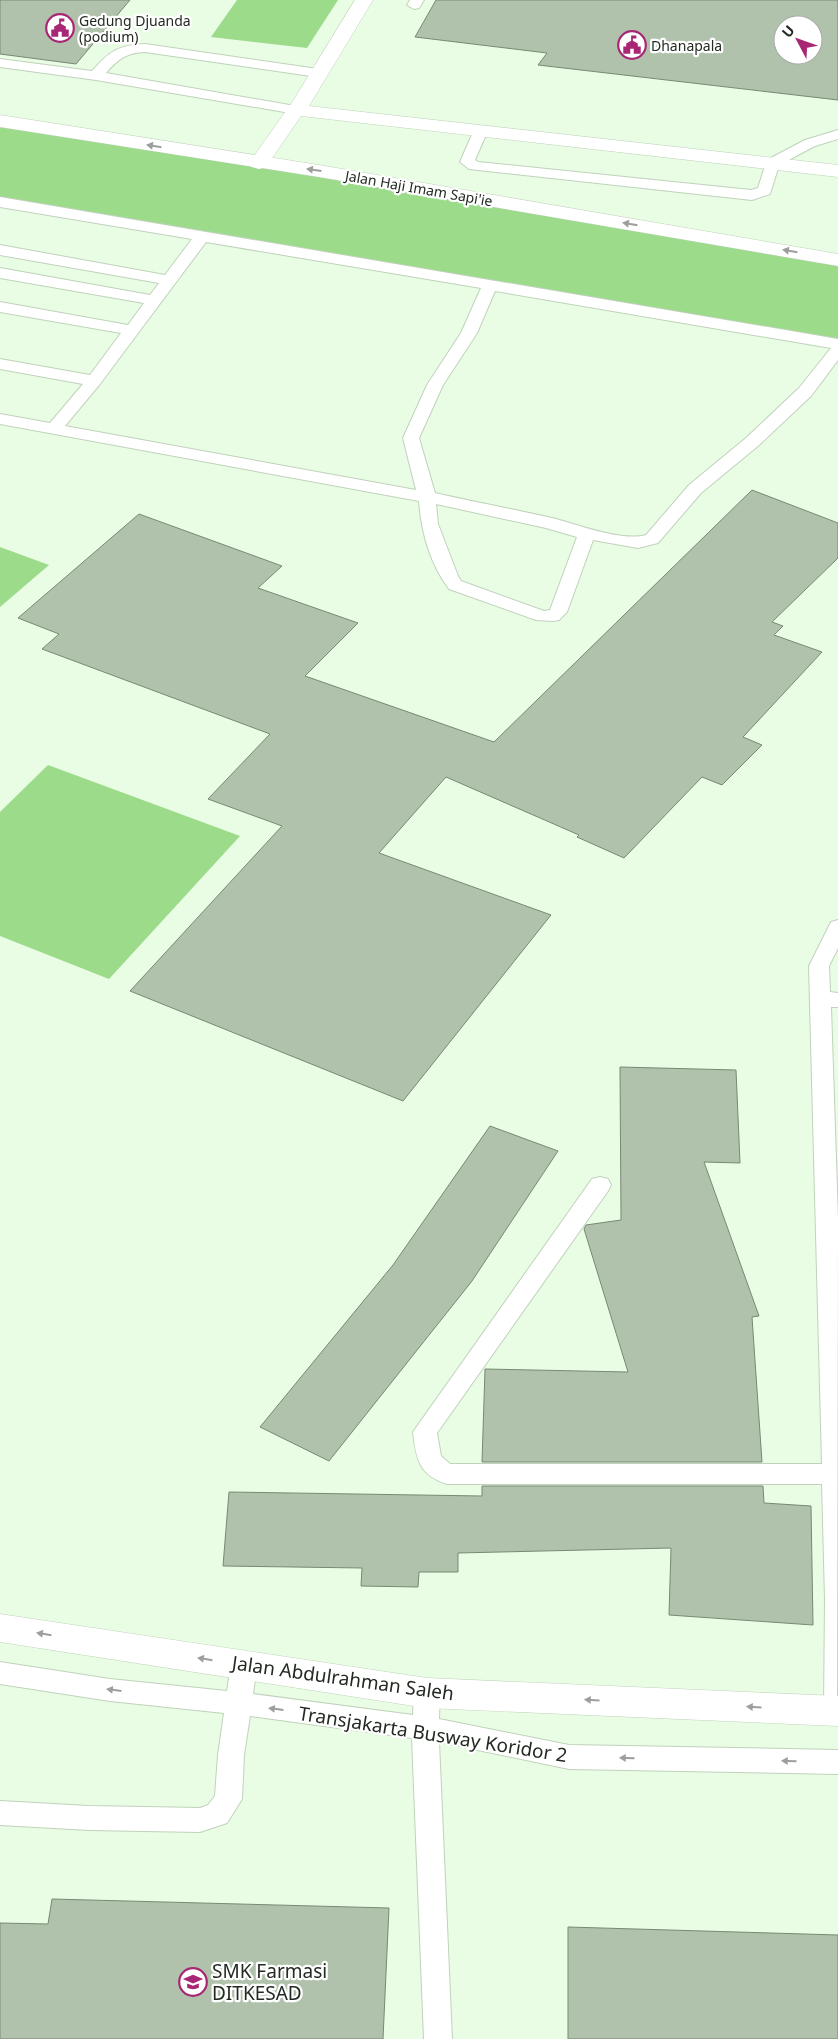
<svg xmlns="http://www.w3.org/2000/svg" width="838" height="2039" font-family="'Noto Sans',sans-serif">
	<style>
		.green { fill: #9bdb8a }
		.building { fill: #b0c2ab; stroke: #788973; fill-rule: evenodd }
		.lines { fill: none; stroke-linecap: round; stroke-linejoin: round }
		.service-casing { stroke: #c0d2bb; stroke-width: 2 }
		.minor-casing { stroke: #c0d2bb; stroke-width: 1 }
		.tertiary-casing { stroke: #c0d2bb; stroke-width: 1 }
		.service { fill: #fff; fill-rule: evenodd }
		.minor { fill: #fff; fill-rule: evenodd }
		.tertiary { fill: #fff; fill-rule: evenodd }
		.oneway { fill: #9c9f9b }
		.labels { text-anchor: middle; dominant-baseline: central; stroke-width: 4.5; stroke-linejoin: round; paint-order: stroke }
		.far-poi-label { font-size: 14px; fill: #232a21; stroke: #fff; text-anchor: start }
		.far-street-label { font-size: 14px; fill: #232a21; stroke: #fff }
		.near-street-label { font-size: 19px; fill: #232a21; stroke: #fff }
		.near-poi-label { font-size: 19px; fill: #232a21; stroke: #fff; text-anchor: start }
	</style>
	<rect width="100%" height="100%" fill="#e9fce4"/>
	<g class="green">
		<path d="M237,0H338L307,48L211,37Z"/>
		<path d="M0,121L838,260V338L829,342L0,202Z"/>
		<path d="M0,547L49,565L0,607Z"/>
		<path d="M48,765L240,836L109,979L0,936V812Z"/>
	</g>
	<g class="building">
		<path d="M0,0H130L76,64L0,54Z"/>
		<path d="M436,0H838V100L538,65L547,53L415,37ZM783,25H813V55H783Z"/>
		<path d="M752,490L838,523V558L772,622L783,626L774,635L822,652L743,737L762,745L722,785L702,777L624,858L577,837L579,835L446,777L379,853L551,915L403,1101L130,991L282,826L208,799L270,734L42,649L59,634L18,618L139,514L282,566L258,588L358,623L305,676L494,742Z"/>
		<path d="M620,1067L736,1070L740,1163L704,1162L759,1316L752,1317L762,1462H482L485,1369L628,1372L584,1229L586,1225L621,1220Z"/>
		<path d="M490,1126L558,1151L472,1281L329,1461L260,1427L393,1265Z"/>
		<path d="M482,1486H763L764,1503L811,1506L813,1625L669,1615L671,1548L458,1553V1572H419L418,1587L361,1586L362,1568L223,1566L229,1492L482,1496Z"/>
		<path d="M52,1899L389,1908L383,2039H0V1923L48,1924Z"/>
		<path d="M568,1927L838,1935V2039H568Z"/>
	</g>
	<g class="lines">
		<defs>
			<g id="service">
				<path d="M410,0H424L419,8L414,9L407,5Z"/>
				<path d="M145,44L318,69L323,70L325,73L323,76L318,77L145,52C126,53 118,59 106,73L301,107L303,110L301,113L296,114L96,80L0,67V59L92,71C110,51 118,45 145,44Z"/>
				<path d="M481,126L486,127L488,130L475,160L478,162L751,190L758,188L767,160L805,140L838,130V139L815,146L779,165L770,194L752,200L469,169L460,162L474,130L476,127Z"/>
				<path d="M0,197L838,339V360L811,396L758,446L701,493L658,543L638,548L593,540L567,612L559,620L553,621L536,620L449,589C430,564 421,531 419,501L0,424V414L50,423L83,384L0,369V359L90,375L121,333L0,312V302L128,325L144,303L0,278V268L150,295L159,283L0,255V245L165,275L192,239L0,207ZM206,242L481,288L461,333L427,385L403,438L416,490L65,426L100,384ZM495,291L831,348L799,388L746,438L689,485L646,535C622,542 576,524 552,518C513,509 474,502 435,493L419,438L443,385L477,333ZM436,504L546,528L577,537L550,610L544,611L461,581L458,576L438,524Z"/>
				<path d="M838,920V948L829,966L830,992L838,993V1007H831L838,1220L837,1721L828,1718L824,1710L825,1599L822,1484H447C419,1475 416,1459 413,1432L592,1179L600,1177L608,1179L611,1185L608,1191L437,1433L441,1456L450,1464H822L809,966L831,922Z"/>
				<path d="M244,1654L253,1657L257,1665L253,1694L413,1715L414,1693L418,1685L427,1682L436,1685L440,1693L439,1719L569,1745L838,1750V1774L569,1769L439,1742L452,2039H424L412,1738L250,1716L244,1755L242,1799L227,1823L200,1832L89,1830L0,1825V1801L89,1806L200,1808L208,1805L215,1796L218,1755L224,1713L110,1701L0,1684V1662L110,1679L227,1691L231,1665L235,1657Z"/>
			</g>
			<path id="minor" d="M355,0H373L309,106L838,165V177L301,116L266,167L259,169L252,167L249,163L293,101Z"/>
			<g id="tertiary">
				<path d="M0,115L319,165L838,254V266L319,177L0,127Z"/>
				<path d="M0,1614L427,1678L838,1696V1726L427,1708L0,1642Z"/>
			</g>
		</defs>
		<use href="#service" class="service-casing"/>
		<use href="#minor" class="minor-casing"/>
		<use href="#tertiary" class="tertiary-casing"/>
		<use href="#service" class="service"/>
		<use href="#minor" class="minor"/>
		<use href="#tertiary" class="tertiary"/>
	</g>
	<defs><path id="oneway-solid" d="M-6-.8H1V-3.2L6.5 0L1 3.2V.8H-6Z" transform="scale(1.25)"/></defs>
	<g class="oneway">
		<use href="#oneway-solid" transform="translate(154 146) rotate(-171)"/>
		<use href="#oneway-solid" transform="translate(314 170) rotate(-172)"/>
		<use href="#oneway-solid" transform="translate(630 224) rotate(-170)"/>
		<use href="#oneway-solid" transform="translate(790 251) rotate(-170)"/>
		<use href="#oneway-solid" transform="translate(44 1634) rotate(-171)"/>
		<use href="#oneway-solid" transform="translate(205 1659) rotate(-171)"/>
		<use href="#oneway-solid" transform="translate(114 1690) rotate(-173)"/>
		<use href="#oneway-solid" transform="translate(592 1700) rotate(-177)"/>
		<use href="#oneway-solid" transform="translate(754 1707) rotate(-177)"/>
		<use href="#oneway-solid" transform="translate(276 1709) rotate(-173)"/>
		<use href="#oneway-solid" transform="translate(627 1758) rotate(-179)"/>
		<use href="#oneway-solid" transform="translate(789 1761) rotate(-179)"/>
	</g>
	<defs>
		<symbol id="civic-ring" viewBox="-11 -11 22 22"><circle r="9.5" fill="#fff" stroke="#a82774" stroke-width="1.5"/><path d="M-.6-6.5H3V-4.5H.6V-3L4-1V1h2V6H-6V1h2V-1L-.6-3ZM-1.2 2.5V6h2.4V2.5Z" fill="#a82774"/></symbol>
		<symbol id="school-ring" viewBox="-11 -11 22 22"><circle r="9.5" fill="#fff" stroke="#a82774" stroke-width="1.5"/><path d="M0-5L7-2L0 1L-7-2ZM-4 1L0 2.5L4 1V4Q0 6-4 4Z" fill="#a82774"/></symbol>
	</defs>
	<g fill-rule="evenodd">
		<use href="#civic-ring" x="44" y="12" width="32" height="32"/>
		<use href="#civic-ring" x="616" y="29" width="32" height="32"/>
		<use href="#school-ring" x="177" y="1966" width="32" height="32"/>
	</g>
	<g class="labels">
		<g class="far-poi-label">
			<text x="79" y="20">Gedung Djuanda<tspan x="79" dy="16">(podium)</tspan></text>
			<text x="651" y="45">Dhanapala</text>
		</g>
		<g class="far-street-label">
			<text transform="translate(419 188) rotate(10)">Jalan Haji Imam Sapi'ie</text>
		</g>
		<g class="near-street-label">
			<text transform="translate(343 1678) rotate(8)">Jalan Abdulrahman Saleh</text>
			<text transform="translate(433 1734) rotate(9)">Transjakarta Busway Koridor 2</text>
		</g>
		<g class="near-poi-label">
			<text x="212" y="1971">SMK Farmasi<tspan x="212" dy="22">DITKESAD</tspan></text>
		</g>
	</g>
	<g transform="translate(798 40) rotate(311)"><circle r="24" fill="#ffffff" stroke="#a7aaa6"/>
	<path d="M0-4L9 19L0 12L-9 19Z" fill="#a82774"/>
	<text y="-8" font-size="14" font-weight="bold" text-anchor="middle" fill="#232a21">U</text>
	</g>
</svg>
